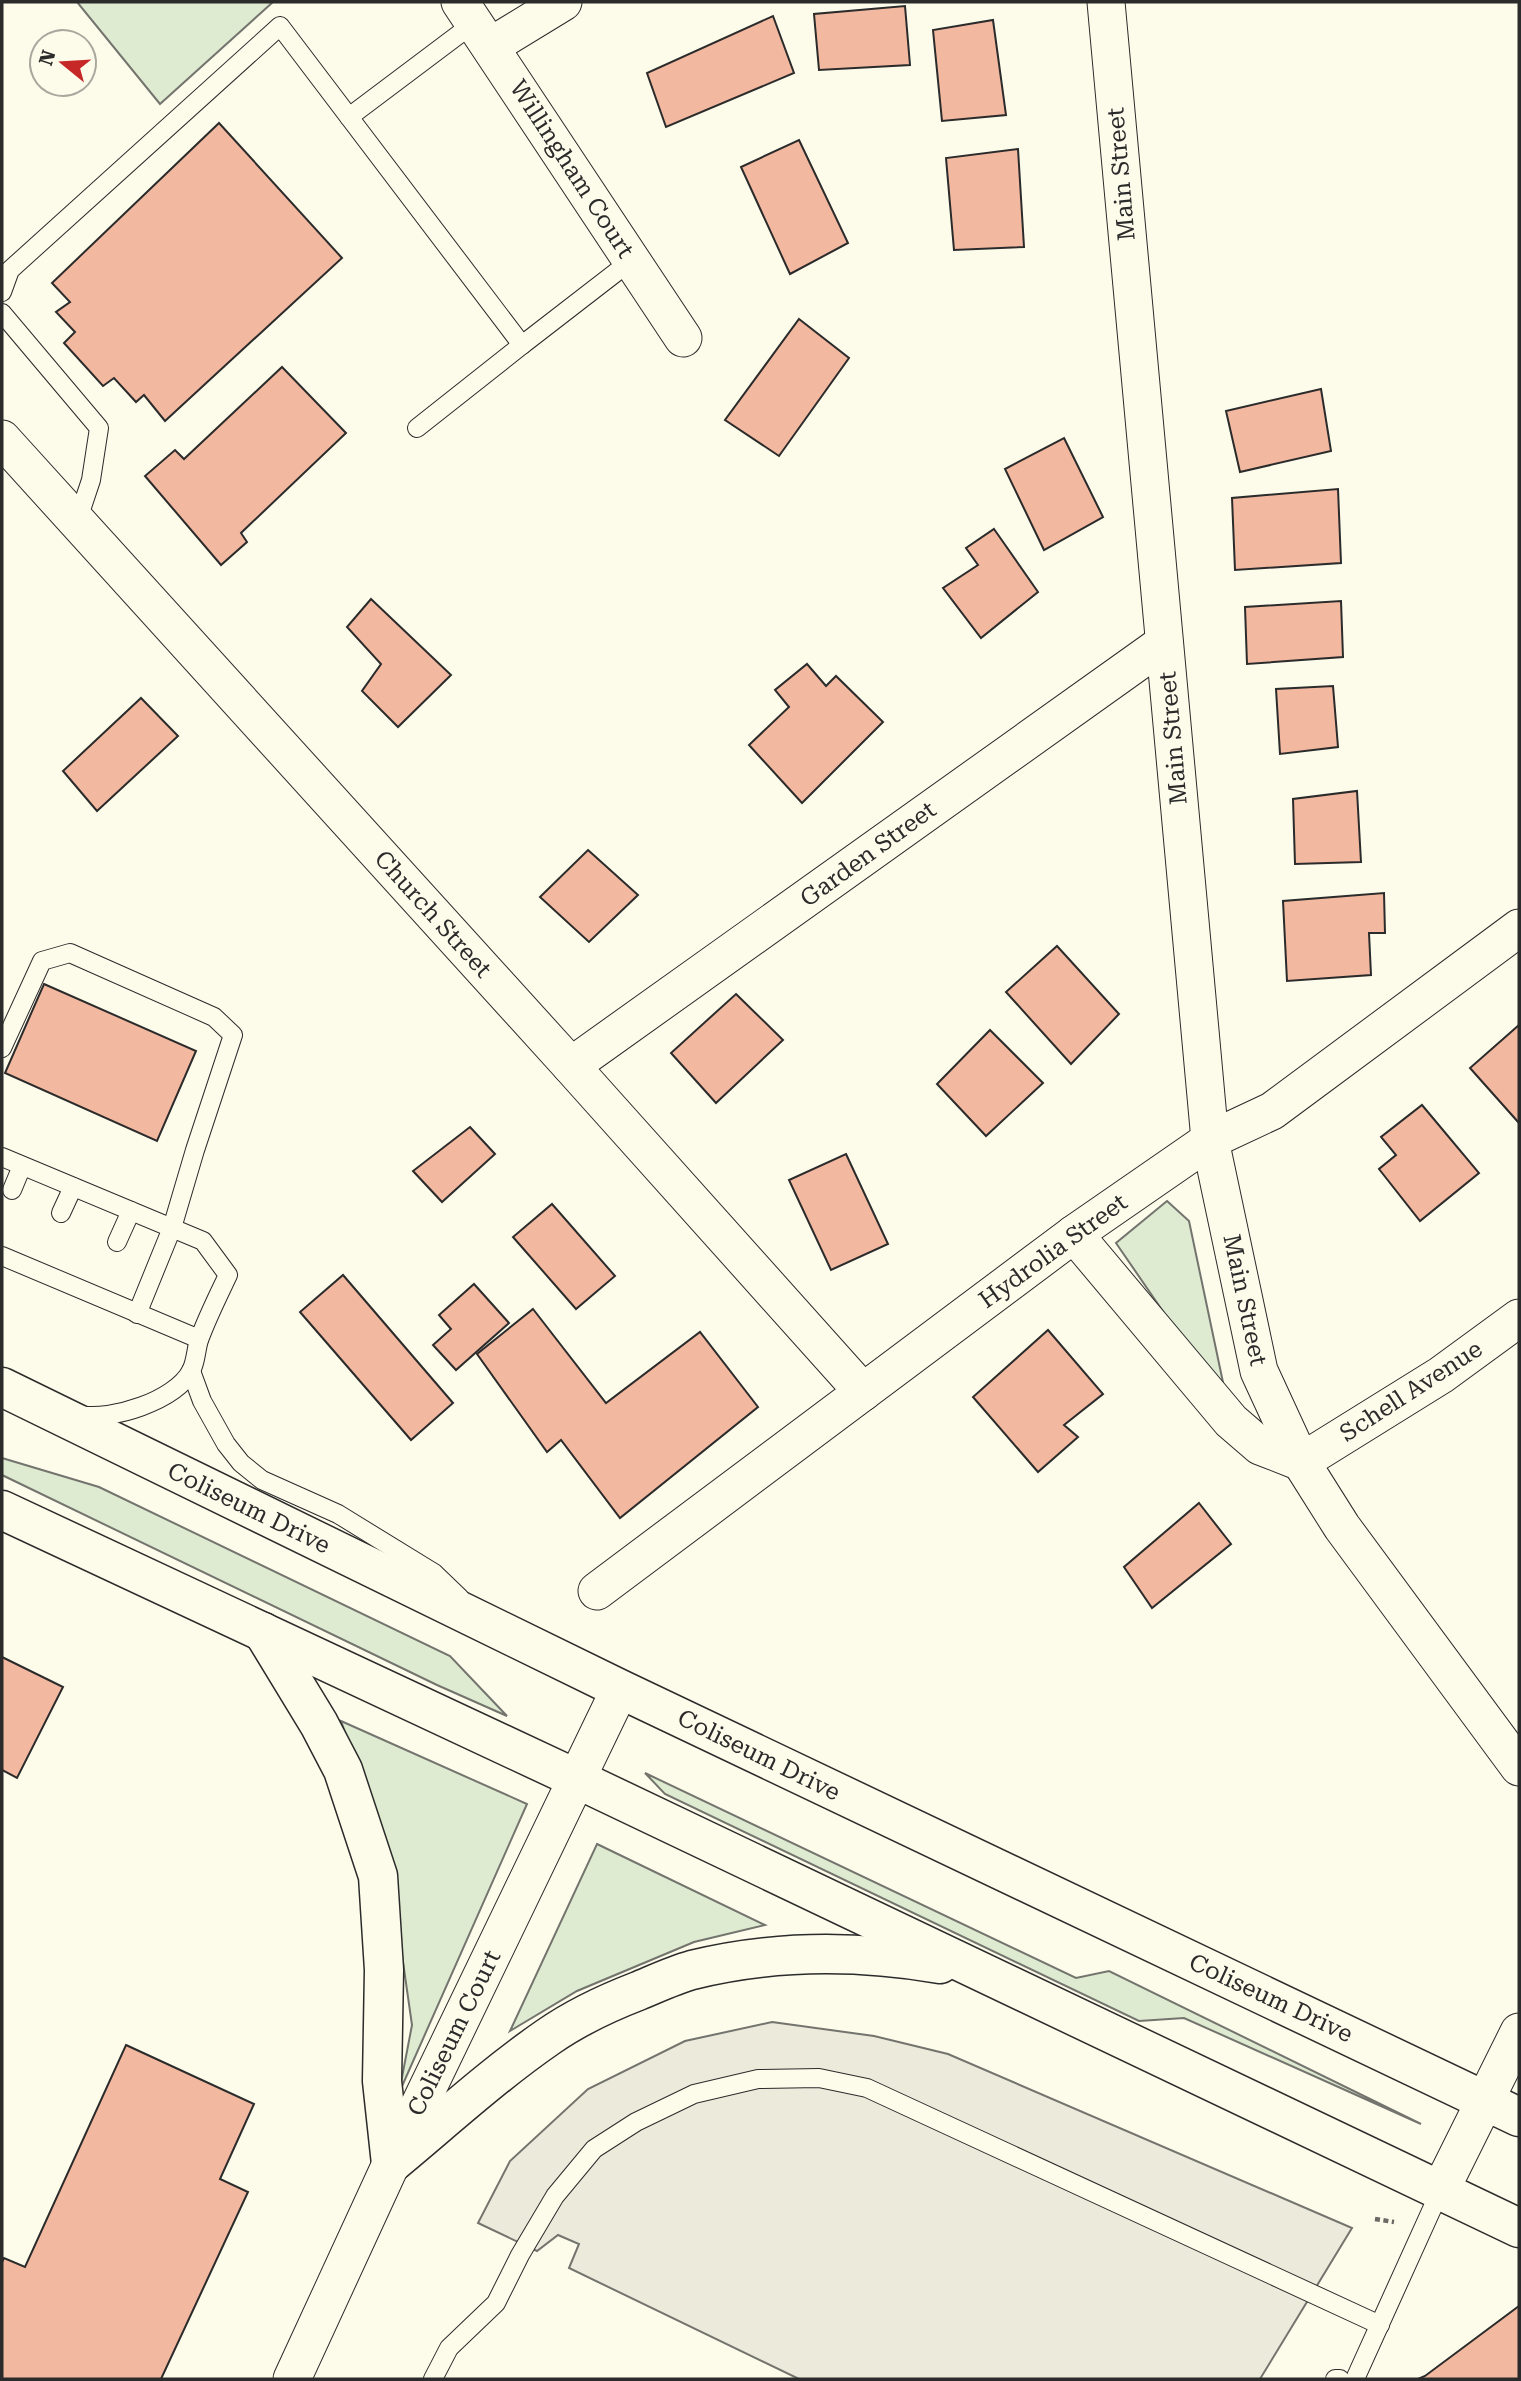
<svg xmlns="http://www.w3.org/2000/svg" width="1521" height="2381" font-family="'Roboto Serif',serif">
	<style>
		.green { fill: #deebd1; stroke: #74746e; stroke-width: 2 }
		.parking { fill: #eceadb; stroke: #74746e; stroke-width: 2 }
		.building { fill: #f2b8a0; stroke: #2b2b2b; stroke-width: 2 }
		.lines { fill: none; stroke-linecap: round; stroke-linejoin: round }
		.service-casing { stroke: #2b2b2b; stroke-width: 20 }
		.minor-casing { stroke: #2b2b2b; stroke-width: 39 }
		.primary-casing { stroke: #2b2b2b; stroke-width: 41 }
		.path { stroke: #6a6964; stroke-width: 4.5; stroke-dasharray: 5 3.5; stroke-linecap: butt }
		.service { stroke: #fdfbea; stroke-width: 18 }
		.minor { stroke: #fdfbea; stroke-width: 37 }
		.primary { stroke: #fdfbea; stroke-width: 38 }
		.labels { text-anchor: middle; dominant-baseline: central; stroke-width: 5; stroke-linejoin: round; paint-order: stroke }
		.street-label { font-size: 24px; fill: #2b2b2b; stroke: #fdfbea }
	</style>
	<rect width="100%" height="100%" fill="#fdfbea"/>
	<g class="green">
		<path d="M77,2H273L160,104Z"/>
		<path d="M1167,1201L1189,1221L1228,1406L1116,1243Z"/>
		<path d="M2,1458L99,1487L450,1656L507,1716L437,1685L2,1475Z"/>
		<path d="M341,1721L527,1804L399,2093L412,2025L387,1850Z"/>
		<path d="M645,1773L1076,1978L1109,1971L1421,2124L1184,2018L1139,2021L665,1794Z"/>
		<path d="M597,1844L765,1925L694,1942L577,1991L510,2031Z"/>
	</g>
	<path class="parking" d="M772,2022L874,2036L948,2054L1352,2228L1260,2379H799L569,2268L579,2244L558,2235L537,2251L478,2223L510,2161L588,2089L685,2041Z"/>
	<g class="building">
		<path d="M905,6L910,65L819,70L814,14Z"/>
		<path d="M773,16L794,73L666,127L647,73Z"/>
		<path d="M993,20L1006,115L942,121L933,30Z"/>
		<path d="M219,123L342,258L165,421L144,395L136,402L114,378L103,386L64,343L75,332L56,312L70,302L52,283Z"/>
		<path d="M799,140L848,243L790,274L741,167Z"/>
		<path d="M1018,149L1024,247L954,250L946,158Z"/>
		<path d="M799,319L849,358L779,456L725,420Z"/>
		<path d="M282,367L346,433L241,533L247,542L221,565L145,476L175,450L184,459Z"/>
		<path d="M1321,389L1331,451L1240,472L1226,411Z"/>
		<path d="M1064,438L1103,517L1044,550L1005,469Z"/>
		<path d="M1338,489L1341,563L1235,570L1232,498Z"/>
		<path d="M994,529L1038,592L981,638L943,588L978,565L966,548Z"/>
		<path d="M371,599L451,675L398,727L362,691L381,664L347,627Z"/>
		<path d="M1341,601L1343,657L1247,664L1245,607Z"/>
		<path d="M807,664L826,686L836,676L883,722L802,803L749,745L789,707L775,690Z"/>
		<path d="M1333,686L1338,747L1280,754L1276,689Z"/>
		<path d="M141,698L178,736L97,811L63,771Z"/>
		<path d="M1357,791L1361,862L1295,864L1293,799Z"/>
		<path d="M588,850L638,895L589,942L540,897Z"/>
		<path d="M1384,893L1385,933H1369L1371,975L1287,981L1283,901Z"/>
		<path d="M1057,946L1119,1014L1071,1064L1006,992Z"/>
		<path d="M44,984L196,1051L157,1141L5,1073Z"/>
		<path d="M736,994L783,1040L716,1103L671,1053Z"/>
		<path d="M1519,1025V1123L1470,1068Z"/>
		<path d="M990,1030L1043,1083L986,1136L937,1084Z"/>
		<path d="M1422,1105L1479,1173L1420,1221L1379,1169L1396,1155L1381,1137Z"/>
		<path d="M470,1127L495,1154L442,1202L413,1171Z"/>
		<path d="M846,1154L888,1244L831,1270L789,1180Z"/>
		<path d="M552,1204L615,1276L576,1309L513,1237Z"/>
		<path d="M343,1275L453,1403L411,1440L300,1312Z"/>
		<path d="M474,1284L509,1323L456,1370L433,1345L451,1329L439,1315Z"/>
		<path d="M533,1309L606,1403L700,1332L758,1407L620,1518L561,1440L547,1452L477,1354Z"/>
		<path d="M1048,1330L1103,1394L1064,1425L1078,1437L1038,1472L973,1397Z"/>
		<path d="M1199,1503L1231,1544L1152,1608L1124,1567Z"/>
		<path d="M2,1657L63,1687L17,1778L2,1770Z"/>
		<path d="M126,2045L254,2104L220,2179L248,2192L161,2379H2V2262L4,2258L25,2267Z"/>
		<path d="M1519,2306V2379H1418L1425,2376Z"/>
	</g>
	<g class="lines">
		<defs>
			<g id="service">
				<path d="M349,117L474,23"/>
				<path d="M2,292L10,270L280,26L522,345L417,428"/>
				<path d="M2,313L99,428L91,480L77,522"/>
				<path d="M522,345L632,260"/>
				<path d="M2,1048L42,961L70,953L214,1017L233,1035L195,1150L172,1228L137,1314"/>
				<path d="M2,1157L203,1241L228,1275C218,1296 207,1318 199,1340C196,1349 196,1362 191,1371C175,1401 111,1421 80,1415"/>
				<path d="M12,1190L22,1166"/>
				<path d="M61,1213L73,1187"/>
				<path d="M117,1242L131,1211"/>
				<path d="M2,1256L199,1339"/>
				<path d="M191,1371L202,1401L226,1444L241,1463L262,1480L338,1514L434,1573L460,1598"/>
				<path d="M433,2379L449,2348L496,2303L520,2255L555,2196L594,2149L636,2122L694,2094L758,2079L819,2078L867,2088L1380,2325"/>
				<path d="M1335,2379H1340"/>
				<path d="M1355,2379L1441,2189"/>
			</g>
			<g id="minor">
				<path d="M460,2L683,338"/>
				<path d="M1106,2L1210,1140L1259,1371L1301,1462L1342,1527L1519,1767"/>
				<path d="M491,46L563,2"/>
				<path d="M2,439L571,1066L863,1392"/>
				<path d="M571,1066L1164,643"/>
				<path d="M1074,1234L1231,1421L1260,1446L1301,1462L1441,1375L1519,1318"/>
				<path d="M597,1591L1074,1234L1210,1140L1272,1111L1519,928"/>
				<path d="M1441,2189L1519,2032"/>
				<path d="M292,2379L391,2164L620,1689"/>
			</g>
			<g id="primary">
				<path d="M2,1387L620,1689L1519,2117"/>
				<path d="M2,1510L577,1779L1519,2228"/>
				<path d="M263,1632L319,1724L343,1770L378,1876L384,1970L382,2081L391,2164"/>
				<path d="M391,2164C443,2121 493,2075 548,2037C575,2018 607,2003 638,1991C655,1984 674,1975 692,1970C773,1950 857,1950 940,1964"/>
			</g>
		</defs>
		<use href="#service" class="service-casing"/>
		<use href="#minor" class="minor-casing"/>
		<use href="#primary" class="primary-casing"/>
		<path class="path" d="M1375,2219L1394,2222"/>
		<use href="#service" class="service"/>
		<use href="#minor" class="minor"/>
		<use href="#primary" class="primary"/>
	</g>
	<g class="labels">
		<g class="street-label">
			<text transform="translate(572 169) rotate(57)">Willingham Court</text>
			<text transform="translate(1121 174) rotate(-95)">Main Street</text>
			<text transform="translate(1173 738) rotate(-95)">Main Street</text>
			<text transform="translate(868 854) rotate(-36)">Garden Street</text>
			<text transform="translate(433 914) rotate(48)">Church Street</text>
			<text transform="translate(1053 1251) rotate(-36)">Hydrolia Street</text>
			<text transform="translate(1245 1300) rotate(78)">Main Street</text>
			<text transform="translate(1411 1391) rotate(-33)">Schell Avenue</text>
			<text transform="translate(249 1508) rotate(26)">Coliseum Drive</text>
			<text transform="translate(759 1755) rotate(26)">Coliseum Drive</text>
			<text transform="translate(1271 1998) rotate(25)">Coliseum Drive</text>
			<text transform="translate(454 2033) rotate(-64)">Coliseum Court</text>
		</g>
	</g>
	<rect width="1521" height="2381" fill="none" stroke="#2b2b2b" stroke-width="7"/>
	<g transform="translate(63 63) rotate(288)"><circle r="33" fill="#fdfbea" stroke="#a9a89e" stroke-width="2"/>
	<path d="M0-5L12 26L0 18L-12 26Z" fill="#c62828"/>
	<text y="-10" font-size="19" font-weight="bold" text-anchor="middle" fill="#2b2b2b">N</text>
	</g>
</svg>
